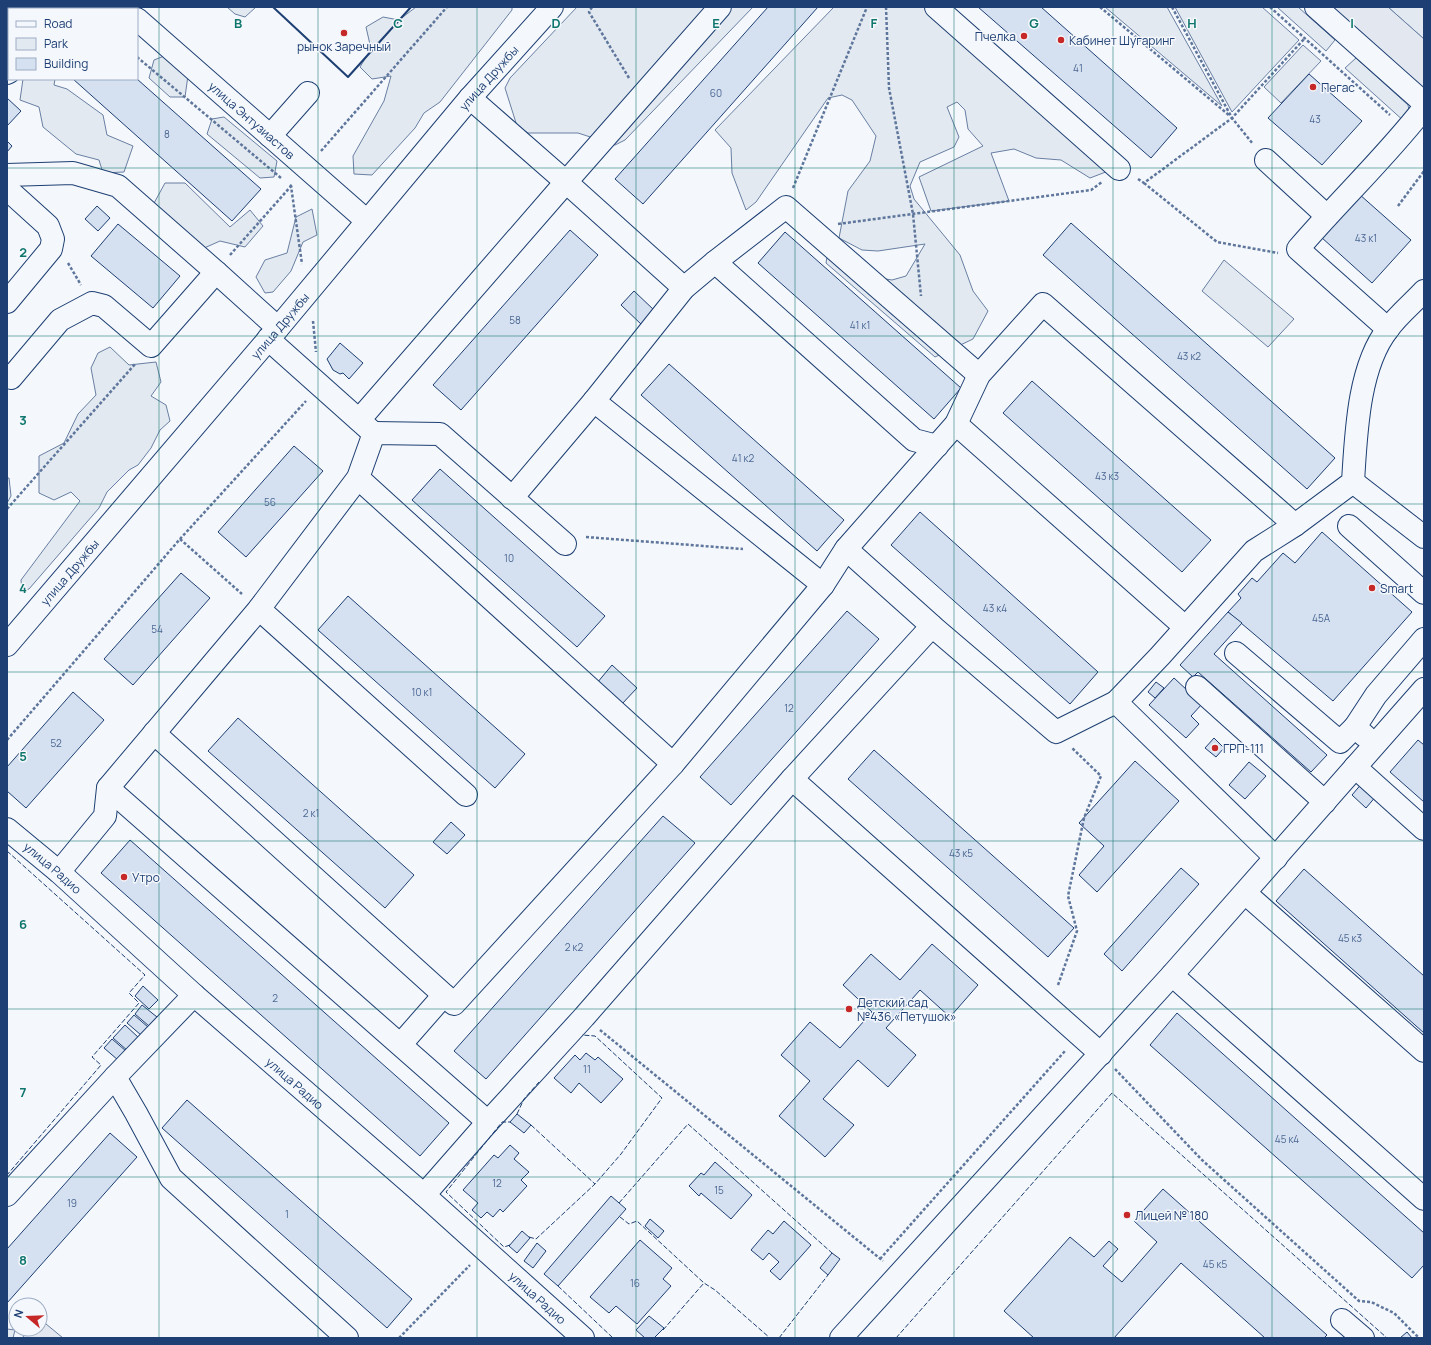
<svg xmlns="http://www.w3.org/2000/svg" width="1431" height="1345" font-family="Manrope,sans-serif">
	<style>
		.green { fill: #e3e9f0; stroke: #687fa3 }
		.parking { fill: #e3e8f0; stroke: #687fa3 }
		.building { fill: #d5e0f0; stroke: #1d3f73 }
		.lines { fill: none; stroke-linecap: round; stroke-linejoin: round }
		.minor-casing { stroke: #1d3f73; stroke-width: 24 }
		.path { stroke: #5e769c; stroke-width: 2.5; stroke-dasharray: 3 2; stroke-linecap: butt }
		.minor { stroke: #f4f7fb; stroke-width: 22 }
		.fence { stroke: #1d3f73; stroke-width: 1; stroke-dasharray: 5 2; stroke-linecap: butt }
		.wall { stroke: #1d3f73; stroke-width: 2 }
		.grid { fill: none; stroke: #0f766e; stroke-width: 1; stroke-opacity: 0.55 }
		.poi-dot { fill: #c62828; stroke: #f4f7fb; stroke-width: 1.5 }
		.labels { text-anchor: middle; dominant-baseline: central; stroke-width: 3; stroke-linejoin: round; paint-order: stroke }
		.number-label { font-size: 10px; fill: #4b6792 }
		.poi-label { font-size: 12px; fill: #1d3f73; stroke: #f4f7fb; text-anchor: start }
		.street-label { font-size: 12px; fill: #1d3f73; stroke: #f4f7fb }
		.grid-label { font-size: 13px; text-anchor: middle; font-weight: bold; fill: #0f766e; stroke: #f4f7fb; stroke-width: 3; stroke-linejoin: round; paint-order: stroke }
	</style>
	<rect width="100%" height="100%" fill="#f4f7fb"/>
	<g class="green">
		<path d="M227,7H256L245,17L235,14Z"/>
		<path d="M416,7H512V10L440,102L424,113L415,128L372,175L354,174L353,156L384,101L391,76L372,79L360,67L371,49L366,27L383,17L399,20Z"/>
		<path d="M577,7H753L625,140L615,145L578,133H528L517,126L505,88L510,78Z"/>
		<path d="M834,7H927L1111,170L1090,178L1061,160L1036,158L1014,149L991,153L1009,201L931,211L919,177L983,146L968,129L965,110L957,102L947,107L959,137L954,147L920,162L910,186L914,199L960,255L973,291L988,311L973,339L935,357L826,263L828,251L874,277L892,280L906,276L925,244L878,251L862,250L839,238L848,191L870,161L876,136L852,100L842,95L828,98L756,202L746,210L732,173L731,148L715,130Z"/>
		<path d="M1105,7H1167L1222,106Z"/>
		<path d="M1175,7H1262L1299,40L1232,112Z"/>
		<path d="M1277,7H1298L1335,40L1326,51Z"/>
		<path d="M1388,7H1424V39Z"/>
		<path d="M1303,45L1321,61L1281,103L1264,87Z"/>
		<path d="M169,54L189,68L185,97H170L149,78L154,60Z"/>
		<path d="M1356,58L1408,105L1409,110L1405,122L1345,68Z"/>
		<path d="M23,79H55L54,85L67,89L103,115L107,135L133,146L124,172L103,173L99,160L76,154L43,127L39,107L20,100Z"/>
		<path d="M224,117L277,161L274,177L260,178L207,134L212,119Z"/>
		<path d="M165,183H185L230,227L250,210L263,226L245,247L220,241L193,253L147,216Z"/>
		<path d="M312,209L317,235L303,242L291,271L273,292L265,293L256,277L265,260L287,253L296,217Z"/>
		<path d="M1224,260L1294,319L1268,347L1202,291Z"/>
		<path d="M110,347L129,365L156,362L161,382L151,396L166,405L170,421L160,430L151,448L138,465L129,470L107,492L99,508L29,589L22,591L21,580L80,501L71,492L54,500L39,493V456L64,443L78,414L96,395L91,368L98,353Z"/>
		<path d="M7,478H9L11,496L7,503Z"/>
		<path d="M7,1329L15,1330L13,1338H7Z"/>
	</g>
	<g class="parking">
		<path d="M1330,7H1388L1424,39V90Z"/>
		<path d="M40,1319L63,1338H22L30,1329H40Z"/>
	</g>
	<g class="building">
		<path d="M7,7H30L28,9H9V23L7,21Z"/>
		<path d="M768,7H818L643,204L615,179Z"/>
		<path d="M978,7H1041L1177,128L1151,158Z"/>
		<path d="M1309,74L1362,121L1322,165L1268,118Z"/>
		<path d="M73,79H137L261,189L232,221Z"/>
		<path d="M7,98L21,111L7,126Z"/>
		<path d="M7,141L12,146L7,152Z"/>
		<path d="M1359,194L1411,240L1372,283L1321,237Z"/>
		<path d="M97,206L110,218L98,231L85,219Z"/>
		<path d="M1071,223L1335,458L1307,489L1043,255Z"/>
		<path d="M118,224L180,276L153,308L91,256Z"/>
		<path d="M570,230L598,255L461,410L433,385Z"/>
		<path d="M785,232L961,388L934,419L758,263Z"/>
		<path d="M634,291L655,311L642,325L621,305Z"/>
		<path d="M340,343L363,363L349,379L343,373L340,374L333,370L327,359Z"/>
		<path d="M669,364L844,520L817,551L641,395Z"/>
		<path d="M1032,381L1211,540L1182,572L1003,413Z"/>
		<path d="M294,446L323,471L246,557L218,532Z"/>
		<path d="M440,469L605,616L577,647L412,500Z"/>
		<path d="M920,512L1098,672L1070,704L891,545Z"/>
		<path d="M1322,532L1412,612L1333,701L1228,612L1241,598L1238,594L1252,578L1257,582L1283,553L1295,563Z"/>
		<path d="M181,573L210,598L133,685L104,659Z"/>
		<path d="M348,596L525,754L495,788L318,630Z"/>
		<path d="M847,611L879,639L731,805L700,777Z"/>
		<path d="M1228,612L1242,623L1214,654L1327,755L1311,772L1198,672L1193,677L1180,665Z"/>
		<path d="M612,665L637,688L621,705L597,683Z"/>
		<path d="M1174,678L1202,704L1191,716L1199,724L1186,738L1149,705Z"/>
		<path d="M1156,682L1164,688L1155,698L1148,692Z"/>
		<path d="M73,692L104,720L26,808L7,791V767Z"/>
		<path d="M238,718L414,875L385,908L208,751Z"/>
		<path d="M1214,738L1224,748L1216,757L1205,748Z"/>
		<path d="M1418,740L1424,745V802L1390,772Z"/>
		<path d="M874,750L1074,928L1048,957L848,779Z"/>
		<path d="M1135,761L1179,801L1097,892L1079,875L1104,846L1079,823Z"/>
		<path d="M1249,762L1266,776L1245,799L1229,785Z"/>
		<path d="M1363,782L1377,795L1366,808L1352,795Z"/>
		<path d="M663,816L695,843L486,1079L454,1051Z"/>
		<path d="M451,822L465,835L447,854L433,842Z"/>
		<path d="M130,840L449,1123L420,1156L101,873Z"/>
		<path d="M1181,868L1199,884L1122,971L1104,954Z"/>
		<path d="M1304,869L1424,976V1033L1276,901Z"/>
		<path d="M932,944L978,985L950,1017L920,990L886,1028L916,1055L888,1087L858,1060L823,1099L854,1125L825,1157L779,1116L810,1081L781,1055L810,1022L840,1048L872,1012L843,985L871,954L900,980Z"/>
		<path d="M143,986L158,1000L149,1009L135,996Z"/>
		<path d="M142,1005L157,1017L149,1026L135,1014Z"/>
		<path d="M1177,1013L1424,1233V1265L1412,1278L1150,1045Z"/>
		<path d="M134,1015L148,1027L141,1035L127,1023Z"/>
		<path d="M125,1025L139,1038L128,1051L113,1038Z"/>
		<path d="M112,1039L126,1051L118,1060L104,1048Z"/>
		<path d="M586,1053L595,1060L598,1057L623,1079L601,1103L579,1083L571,1093L554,1078L575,1055L580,1060Z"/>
		<path d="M187,1100L412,1299L387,1328L162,1128Z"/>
		<path d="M517,1114L531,1125L524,1133L510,1122Z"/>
		<path d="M110,1133L137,1157L7,1303V1249Z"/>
		<path d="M510,1145L519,1153L514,1159L529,1172L521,1180L527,1186L503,1212L500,1209L493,1217L487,1212L481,1218L472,1210L478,1203L463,1190L494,1155L498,1158Z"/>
		<path d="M715,1162L752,1195L731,1219L701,1193L699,1196L689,1186L701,1173L704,1175Z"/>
		<path d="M1163,1189L1327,1335L1324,1338H1265L1181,1263L1114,1338H1034L1004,1311L1070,1237L1094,1257L1109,1241L1118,1249L1103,1266L1122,1282L1157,1242L1134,1221Z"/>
		<path d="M611,1196L626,1209L558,1286L544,1274Z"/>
		<path d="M650,1219L664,1231L658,1238L645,1226Z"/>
		<path d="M784,1221L811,1245L780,1280L770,1271L779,1262L769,1253L763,1260L751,1250L768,1230L773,1234Z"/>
		<path d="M522,1231L530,1238L517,1253L509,1246Z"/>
		<path d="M640,1240L672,1268L663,1279L671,1286L637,1324L616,1306L609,1313L590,1297Z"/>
		<path d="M537,1243L546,1251L533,1268L524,1261Z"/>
		<path d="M832,1253L840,1259L828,1275L820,1268Z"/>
		<path d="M649,1316L664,1328L654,1338H645L636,1330Z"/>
		<path d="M1407,1332L1412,1338H1400Z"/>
	</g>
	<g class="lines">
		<defs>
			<g id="minor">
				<path d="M936,7L1119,169"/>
				<path d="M1316,7L1424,103"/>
				<path d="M78,9L81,7"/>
				<path id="s1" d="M137,19L367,221"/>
				<path d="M7,73L9,72"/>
				<path d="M470,98L566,182L684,288"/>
				<path d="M270,136L308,93"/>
				<path d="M1266,160L1327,216"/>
				<path d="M7,175L73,173L118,186L216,272"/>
				<path d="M7,189L48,226L53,239L51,249L7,302"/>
				<path d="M715,262L786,207L979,375"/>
				<path d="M1388,329L1298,249C1339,201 1385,158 1424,108"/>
				<path d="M268,339L370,430"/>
				<path d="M7,375L11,378L60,320L92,303L104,306L151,346L216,272L278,328"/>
				<path d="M359,420L566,182L720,7"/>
				<path d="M956,424L1185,627"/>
				<path d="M358,478L673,764"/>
				<path d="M1353,482L1424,537"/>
				<path d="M512,498L594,401"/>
				<path d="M1349,526L1424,593"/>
				<path d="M846,549L932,626L1056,732L1116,702L1160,656L1254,551L1295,525"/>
				<path d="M823,585L594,401L684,288L715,262L914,440L937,446"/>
				<path d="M259,609L466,795"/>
				<path id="s2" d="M7,645L278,328L470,98L552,7"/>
				<path d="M1236,653L1340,742L1355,727"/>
				<path d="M1197,687L1325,802"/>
				<path d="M1116,702L1276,858"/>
				<path d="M154,733L454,1004L673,764L823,585L846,549L956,424L979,375L1043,304L1295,525L1353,482C1356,435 1358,367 1388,329C1398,315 1412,304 1424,291"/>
				<path d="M1365,736L1355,727L1376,695L1424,639"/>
				<path d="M1355,767L1424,829"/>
				<path d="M792,779L1101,1054"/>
				<path d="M108,788L488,1122"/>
				<path id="s3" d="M7,829L59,872L194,995L424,1195L583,1338"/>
				<path d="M59,872L105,816L108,788L259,609L358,478L374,433L440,434L565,544"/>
				<path d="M1245,893L1424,1051"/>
				<path d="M1172,975L1424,1199"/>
				<path d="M194,995L115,1077L136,1113L171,1178L347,1338"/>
				<path d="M401,1044L444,995"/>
				<path d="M7,1195L115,1077"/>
				<path d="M424,1195L488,1122L584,1017L792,779L932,626"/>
				<path d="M1342,1320L1363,1338"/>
				<path d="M841,1338L1172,975L1424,689"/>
			</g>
		</defs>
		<use href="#minor" class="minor-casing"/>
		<g class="path">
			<path d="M592,7L589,12L629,78"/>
			<path d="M886,7L889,88L913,214L921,296"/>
			<path d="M1100,7L1230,116"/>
			<path d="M1172,7L1232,118L1253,144"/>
			<path d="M1270,7L1390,115"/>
			<path d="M137,57L281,178"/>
			<path d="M321,151L447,7"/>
			<path d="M1138,179L1144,183L1232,118L1305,38"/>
			<path d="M1144,183L1217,242L1278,253"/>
			<path d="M290,185L291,186L302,264"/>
			<path d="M793,188L867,7"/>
			<path d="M1398,206L1424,171"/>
			<path d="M838,224L1091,190L1102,182"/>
			<path d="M230,255L292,185"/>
			<path d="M68,263L81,285"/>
			<path d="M313,321L316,352"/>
			<path d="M7,509L136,363"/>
			<path d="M586,537L743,549"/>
			<path d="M180,539L242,594"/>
			<path d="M7,740L180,539L306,401"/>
			<path d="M1058,985L1077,931L1068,896L1084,818L1101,776L1072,748"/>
			<path d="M600,1030L883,1261"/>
			<path d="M1115,1069L1202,1160L1359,1301L1371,1302L1394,1313L1419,1338"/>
			<path d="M880,1259L1065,1051"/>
			<path d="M399,1338L470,1265"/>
		</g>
		<use href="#minor" class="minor"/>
		<g class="fence">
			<path d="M7,851L145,975L129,993L139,1003L92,1057L101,1065L7,1175"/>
			<path d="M517,1114L524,1099L539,1082"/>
			<path d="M531,1125L595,1184"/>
			<path d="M619,1203L688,1124L832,1253"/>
			<path d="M620,1217L629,1224L637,1221L704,1283L715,1290L770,1338"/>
			<path d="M529,1237L536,1239L595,1184L621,1154L662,1098L595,1036L582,1035"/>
			<path d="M510,1245L504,1247L446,1192L502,1122H510"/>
			<path d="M558,1286L613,1338"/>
			<path d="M663,1330L704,1283"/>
			<path d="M779,1338L828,1275"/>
			<path d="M896,1338L1112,1093L1387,1338"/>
		</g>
		<path class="wall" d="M273,7L348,77L411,7"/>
	</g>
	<path class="grid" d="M159,7V1338M318,7V1338M477,7V1338M636,7V1338M795,7V1338M954,7V1338M1113,7V1338M1272,7V1338M7,168H1424M7,336H1424M7,504H1424M7,672H1424M7,841H1424M7,1009H1424M7,1177H1424"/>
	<g class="poi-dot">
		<circle cx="344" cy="33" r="4"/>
		<circle cx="1024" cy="36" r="4"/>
		<circle cx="1061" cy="40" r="4"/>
		<circle cx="1313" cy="87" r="4"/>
		<circle cx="1372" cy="588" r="4"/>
		<circle cx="1215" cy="748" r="4"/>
		<circle cx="124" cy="877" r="4"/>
		<circle cx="849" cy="1009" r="4"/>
		<circle cx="1127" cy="1215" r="4"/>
	</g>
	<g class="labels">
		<g class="number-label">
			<text x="1078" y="68">41</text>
			<text x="716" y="93">60</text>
			<text x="1315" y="119">43</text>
			<text x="167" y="134">8</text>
			<text x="1366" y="238">43 к1</text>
			<text x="515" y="320">58</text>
			<text x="860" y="325">41 к1</text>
			<text x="1189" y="356">43 к2</text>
			<text x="743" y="458">41 к2</text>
			<text x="1107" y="476">43 к3</text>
			<text x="270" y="502">56</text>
			<text x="509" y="558">10</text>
			<text x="995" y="608">43 к4</text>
			<text x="1321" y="618">45А</text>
			<text x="157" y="629">54</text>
			<text x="422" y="692">10 к1</text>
			<text x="789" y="708">12</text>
			<text x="56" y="743">52</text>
			<text x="311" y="813">2 к1</text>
			<text x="961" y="853">43 к5</text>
			<text x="1350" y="938">45 к3</text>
			<text x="574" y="947">2 к2</text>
			<text x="275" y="998">2</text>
			<text x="587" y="1069">11</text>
			<text x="1287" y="1139">45 к4</text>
			<text x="497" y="1183">12</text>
			<text x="719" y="1190">15</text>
			<text x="72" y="1203">19</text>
			<text x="287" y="1214">1</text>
			<text x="1215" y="1264">45 к5</text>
			<text x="635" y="1283">16</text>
		</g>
		<g class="poi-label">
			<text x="1016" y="36" text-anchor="end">Пчелка</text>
			<text x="1069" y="40">Кабинет Шугаринг</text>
			<text x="344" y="46" text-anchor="middle">рынок Заречный</text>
			<text x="1321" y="87">Пегас</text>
			<text x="1380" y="588">Smart</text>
			<text x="1223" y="748">ГРП-111</text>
			<text x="132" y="877">Утро</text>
			<text x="857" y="1002">Детский сад<tspan x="857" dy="14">№436 «Петушок»</tspan></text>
			<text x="1135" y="1215">Лицей № 180</text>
		</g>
		<g class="street-label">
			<text stroke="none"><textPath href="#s2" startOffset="744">улица Дружбы</textPath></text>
			<text stroke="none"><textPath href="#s1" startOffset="153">улица Энтузиастов</textPath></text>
			<text stroke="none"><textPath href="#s2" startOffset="420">улица Дружбы</textPath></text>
			<text stroke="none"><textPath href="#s2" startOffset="96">улица Дружбы</textPath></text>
			<text stroke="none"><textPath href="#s3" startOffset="60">улица Радио</textPath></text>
			<text stroke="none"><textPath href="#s3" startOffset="384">улица Радио</textPath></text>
			<text stroke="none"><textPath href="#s3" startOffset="708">улица Радио</textPath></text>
		</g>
	</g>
	<g class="grid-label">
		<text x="238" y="28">B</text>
		<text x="398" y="28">C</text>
		<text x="556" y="28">D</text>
		<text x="716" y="28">E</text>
		<text x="874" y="28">F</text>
		<text x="1034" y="28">G</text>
		<text x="1192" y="28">H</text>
		<text x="1352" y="28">I</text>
		<text x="23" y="257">2</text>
		<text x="23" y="425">3</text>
		<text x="23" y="593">4</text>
		<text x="23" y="761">5</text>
		<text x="23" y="929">6</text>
		<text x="23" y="1097">7</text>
		<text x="23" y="1265">8</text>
	</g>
	<rect width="1431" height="1345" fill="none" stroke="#1d3f73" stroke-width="16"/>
	<rect x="8" y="8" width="130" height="72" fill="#f4f7fb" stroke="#9eadc5"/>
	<rect x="16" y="21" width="20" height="6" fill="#f4f7fb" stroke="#9eadc5"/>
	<text x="44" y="28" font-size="12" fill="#1d3f73">Road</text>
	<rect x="16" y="38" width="20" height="12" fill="#e3e9f0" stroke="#9eadc5"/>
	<text x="44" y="48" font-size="12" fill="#1d3f73">Park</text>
	<rect x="16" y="58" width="20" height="12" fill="#d5e0f0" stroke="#9eadc5"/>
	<text x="44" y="68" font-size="12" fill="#1d3f73">Building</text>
	<g transform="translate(28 1317) rotate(289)"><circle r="19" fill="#f4f7fb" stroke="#9eadc5"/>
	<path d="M0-3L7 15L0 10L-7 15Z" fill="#c62828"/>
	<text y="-6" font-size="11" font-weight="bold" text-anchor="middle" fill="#1d3f73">N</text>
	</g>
</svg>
